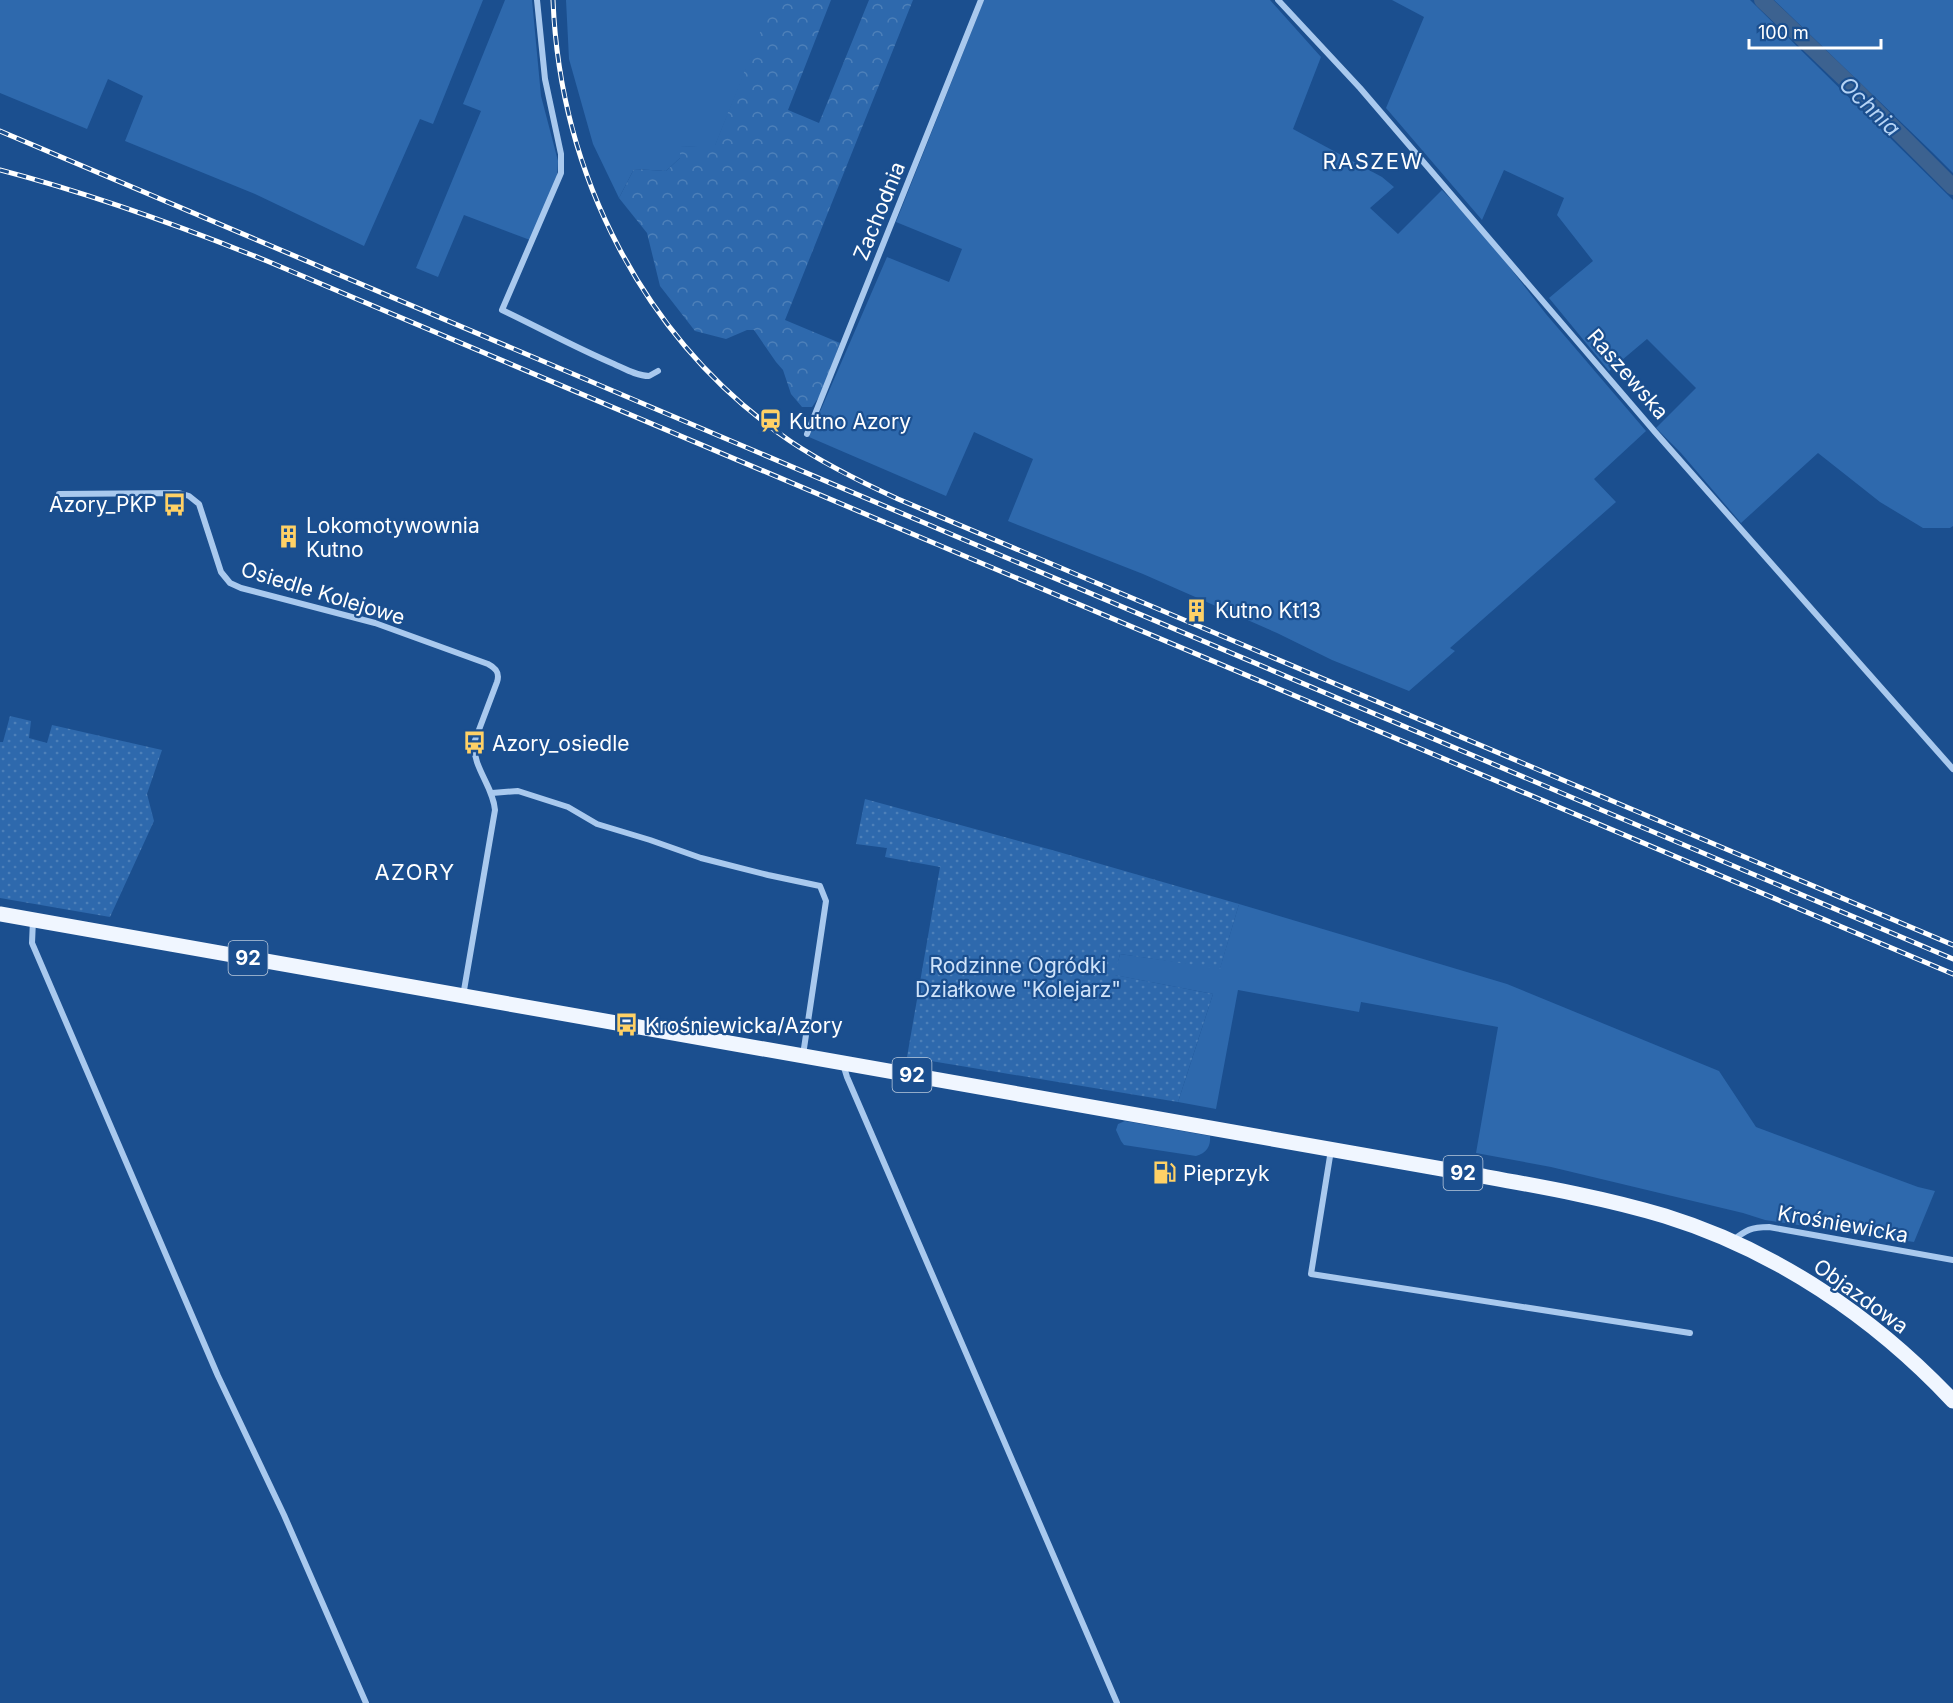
<svg xmlns="http://www.w3.org/2000/svg" width="1953" height="1703" font-family="Inter,sans-serif">
	<style>
		.grass { fill: #2e69ad }
		.forest { fill: url(#forest-crowns) }
		.garden { fill: url(#garden-dots) }
		.lines { fill: none; stroke-linecap: round; stroke-linejoin: round }
		.river { stroke: #3c6290; stroke-width: 16 }
		.minor { stroke: #a9c9ee; stroke-width: 6 }
		.primary { stroke: #f0f6ff; stroke-width: 15 }
		.rail-casing { stroke: #fff; stroke-width: 5 }
		.rail { stroke: #1b4f8f; stroke-width: 3; stroke-dasharray: 9; stroke-linecap: butt }
		.labels { text-anchor: middle; dominant-baseline: central; stroke-width: 4.5; stroke-linejoin: round; paint-order: stroke }
		.shield { fill: #1b4f8f; stroke: #bbcadd; stroke-width: 1.5 }
		.shield-label { font-size: 20px; font-weight: bold; fill: #fff }
		.street-label { font-size: 21px; fill: #fff; stroke: #1b4f8f }
		.poi-label { font-size: 21px; fill: #fff; stroke: #1b4f8f; text-anchor: start }
		.park-label { font-size: 21px; fill: #cfe3fa; stroke: #1b4f8f }
		.water-label { font-size: 22px; font-style: italic; fill: #b5d3f5; stroke: #1b4f8f }
		.neighbourhood-label { font-size: 22px; letter-spacing: 1.5px; fill: #fff; stroke: #1b4f8f }
	</style>
	<defs>
		<pattern id="forest-crowns" width="20" height="18" patternUnits="userSpaceOnUse" patternTransform="scale(1.5)"><rect width="20" height="18" fill="#2e69ad"/><path d="M2 6a3 3 0 1 1 6 0M12 15a3 3 0 1 1 6 0" fill="none" stroke="#4d80b9"/></pattern>
		<pattern id="garden-dots" width="8" height="8" patternUnits="userSpaceOnUse" patternTransform="scale(1.5)"><rect width="8" height="8" fill="#2e69ad"/><path d="M2 2h.1M6 6h.1" fill="none" stroke="#4d80b9" stroke-width="1.8" stroke-linecap="round"/></pattern>
	</defs>
	<rect width="100%" height="100%" fill="#1b4f8f"/>
	<g class="grass">
		<path d="M0,0H483L433,124L420,119L364,246L255,194L125,141L143,96L108,79L87,129L0,93Z"/>
		<path d="M505,0H532L541,96L558,161L557,177L530,240L464,215L438,277L416,268L481,111L463,104Z"/>
		<path d="M566,0H774L715,146L681,147L680,158L666,171L634,169L619,198L593,144L569,59Z"/>
		<path d="M984,0H1270L1321,57L1293,129L1382,177L1394,187L1370,208L1398,234L1442,190L1480,229L1546,314L1646,431L1594,479L1616,502L1450,648L1455,651L1409,691L1332,660L1277,633L1143,574L1008,521L1033,459L974,432L946,496L809,437L887,257L949,282L962,249L896,222Z"/>
		<path d="M1392,0H1750L1953,200V526L1950,528H1923L1880,502L1818,453L1741,523L1681,453L1656,428L1696,388L1647,339L1609,371L1549,298L1593,261L1557,215L1564,198L1504,170L1482,220L1386,108L1424,17Z"/>
		<path d="M1774,0H1953V173L1932,152Z"/>
		<path d="M1239,904L1507,984L1719,1071L1756,1127L1918,1187L1935,1191L1914,1242L1765,1220L1743,1213L1551,1167L1476,1153L1498,1027L1361,1002L1359,1012L1238,990L1216,1109L1178,1102L1213,994L1114,975L1120,954L1220,968Z"/>
		<path d="M1125,1121L1210,1136C1211,1147 1206,1153 1196,1156L1124,1145L1121,1141L1116,1130L1118,1124Z"/>
	</g>
	<path class="forest" d="M773,0H831L788,110L819,123L869,0H913L785,320L840,343L821,394L812,407H802L791,394L783,370L776,362L754,330H747L726,339L695,331L660,286L647,233L619,198L634,169L666,171L680,158V147L715,145Z"/>
	<g class="garden">
		<path d="M10,716L31,721L29,738L47,743L52,725L162,750L147,794L154,821L110,917L0,898V742H3Z"/>
		<path d="M865,799L1052,850L1239,904L1220,969L1120,954L1115,975L1213,994L1178,1102L907,1057L940,867L885,857L887,848L856,844Z"/>
	</g>
	<g class="lines">
		<path class="river" d="M1762,0L1853,87L1953,187"/>
		<g class="minor">
			<path d="M537,0L545,79L561,154V173L502,310C540,328 576,348 614,364C625,369 637,376 649,376L658,371"/>
			<path d="M1278,0L1360,88L1655,432L1953,769"/>
			<path d="M807,434L981,0"/>
			<path d="M59,494L179,493L189,496L199,504L221,572L230,583L241,588L375,623L488,664C496,668 500,673 497,682L474,743C473,768 493,786 495,810L463,996"/>
			<path d="M492,793L518,791L568,807L597,824L650,840L701,858L768,875L820,886L826,901L803,1055"/>
			<path d="M33,920L32,943L218,1376L284,1515L366,1703"/>
			<path d="M843,1064L847,1077L1117,1703"/>
			<path d="M1331,1150L1311,1274L1690,1333"/>
			<path d="M1732,1241C1746,1230 1751,1227 1769,1227L1953,1260"/>
		</g>
		<path class="primary" d="M0,914L1482,1176C1543,1187 1605,1198 1665,1216C1775,1250 1874,1317 1953,1401"/>
		<defs>
			<g id="rail">
				<path d="M553,0C560,175 644,341 790,441C824,464 861,482 898,499L1953,945"/>
				<path d="M0,131L1953,959"/>
				<path d="M0,170C92,194 180,226 267,261L1953,974"/>
			</g>
		</defs>
		<use href="#rail" class="rail-casing"/>
		<use href="#rail" class="rail"/>
	</g>
	<defs>
		<symbol id="station-bare" viewBox="-9 -9 18 18"><path d="M-3-6H3Q5-6 5-4V2Q5 4 3 4L4.5 6H3L1.5 4h-3L-3 6H-4.5L-3 4Q-5 4-5 2V-4Q-5-6-3-6ZM-3.5-4v3h7v-3ZM-3.5 1v1.5H-2V1ZM2 1v1.5H3.5V1Z" fill="#ffd166" stroke="#1b4f8f" stroke-width="2.5" paint-order="stroke"/></symbol>
		<symbol id="bus-bare" viewBox="-9 -9 18 18"><path d="M-5-6H5V4H4V6H2V4H-2V6H-4V4H-5ZM-3.5-4V0h7V-4ZM-3.5 1.2v1.5H-2V1.2ZM2 1.2v1.5H3.5V1.2Z" fill="#ffd166" stroke="#1b4f8f" stroke-width="2.5" paint-order="stroke"/></symbol>
		<symbol id="building-bare" viewBox="-9 -9 18 18"><path d="M-4-6H4V6H1V3H-1V6H-4ZM-2.5-4.3h1.7v1.8h-1.7ZM.8-4.3h1.7v1.8H.8ZM-2.5-1h1.7V.8h-1.7ZM.8-1h1.7V.8H.8Z" fill="#ffd166" stroke="#1b4f8f" stroke-width="2.5" paint-order="stroke"/></symbol>
		<symbol id="fuel-bare" viewBox="-9 -9 18 18"><path d="M-5.5-6h7V0h2V4h1.3V-2.5L3-4.5l.8-.8L6-3V5H2.5V1h-1V6h-7ZM-4.2-4.7v3.2H.2V-4.7Z" fill="#ffd166" stroke="#1b4f8f" stroke-width="2.5" paint-order="stroke"/></symbol>
	</defs>
	<g fill-rule="evenodd">
		<use href="#station-bare" x="754" y="404" width="33" height="33"/>
		<use href="#bus-bare" x="158" y="488" width="33" height="33"/>
		<use href="#building-bare" x="272" y="520" width="33" height="33"/>
		<use href="#building-bare" x="1180" y="594" width="33" height="33"/>
		<use href="#bus-bare" x="458" y="726" width="33" height="33"/>
		<use href="#bus-bare" x="610" y="1008" width="33" height="33"/>
		<use href="#fuel-bare" x="1148" y="1156" width="33" height="33"/>
	</g>
	<g class="labels">
		<g class="shield">
			<rect x="228.5" y="941" width="39" height="34" rx="4.5"/>
			<rect x="892.5" y="1058" width="39" height="34" rx="4.5"/>
			<rect x="1443.5" y="1156" width="39" height="34" rx="4.5"/>
		</g>
		<g class="shield-label">
			<text x="248" y="958">92</text>
			<text x="912" y="1075">92</text>
			<text x="1463" y="1173">92</text>
		</g>
		<g class="street-label">
			<text transform="translate(879 211) rotate(-68)">Zachodnia</text>
			<text transform="translate(1628 374) rotate(49)">Raszewska</text>
			<text transform="translate(323 593) rotate(17)">Osiedle Kolejowe</text>
			<text transform="translate(1843 1224) rotate(10)">Krośniewicka</text>
			<text transform="translate(1861 1296) rotate(36)">Objazdowa</text>
		</g>
		<g class="poi-label">
			<text x="789" y="421">Kutno Azory</text>
			<text x="157" y="504" text-anchor="end">Azory_PKP</text>
			<text x="306" y="525">Lokomotywownia<tspan x="306" dy="24">Kutno</tspan></text>
			<text x="1215" y="610">Kutno Kt13</text>
			<text x="492" y="743">Azory_osiedle</text>
			<text x="645" y="1025">Krośniewicka/Azory</text>
			<text x="1183" y="1173">Pieprzyk</text>
		</g>
		<g class="park-label">
			<text x="1018" y="965">Rodzinne Ogródki<tspan x="1018" dy="24">Działkowe "Kolejarz"</tspan></text>
		</g>
		<g class="water-label">
			<text transform="translate(1870 106) rotate(44)">Ochnia</text>
		</g>
		<g class="neighbourhood-label">
			<text x="1373" y="161">RASZEW</text>
			<text x="415" y="872">AZORY</text>
		</g>
	</g>
	<path d="M1749 39v9h132v-9" fill="none" stroke="#ffffff" stroke-width="3"/>
	<text x="1758" y="39" font-size="18" fill="#ffffff" stroke="#1b4f8f" stroke-width="4.5" paint-order="stroke">100 m</text>
</svg>
